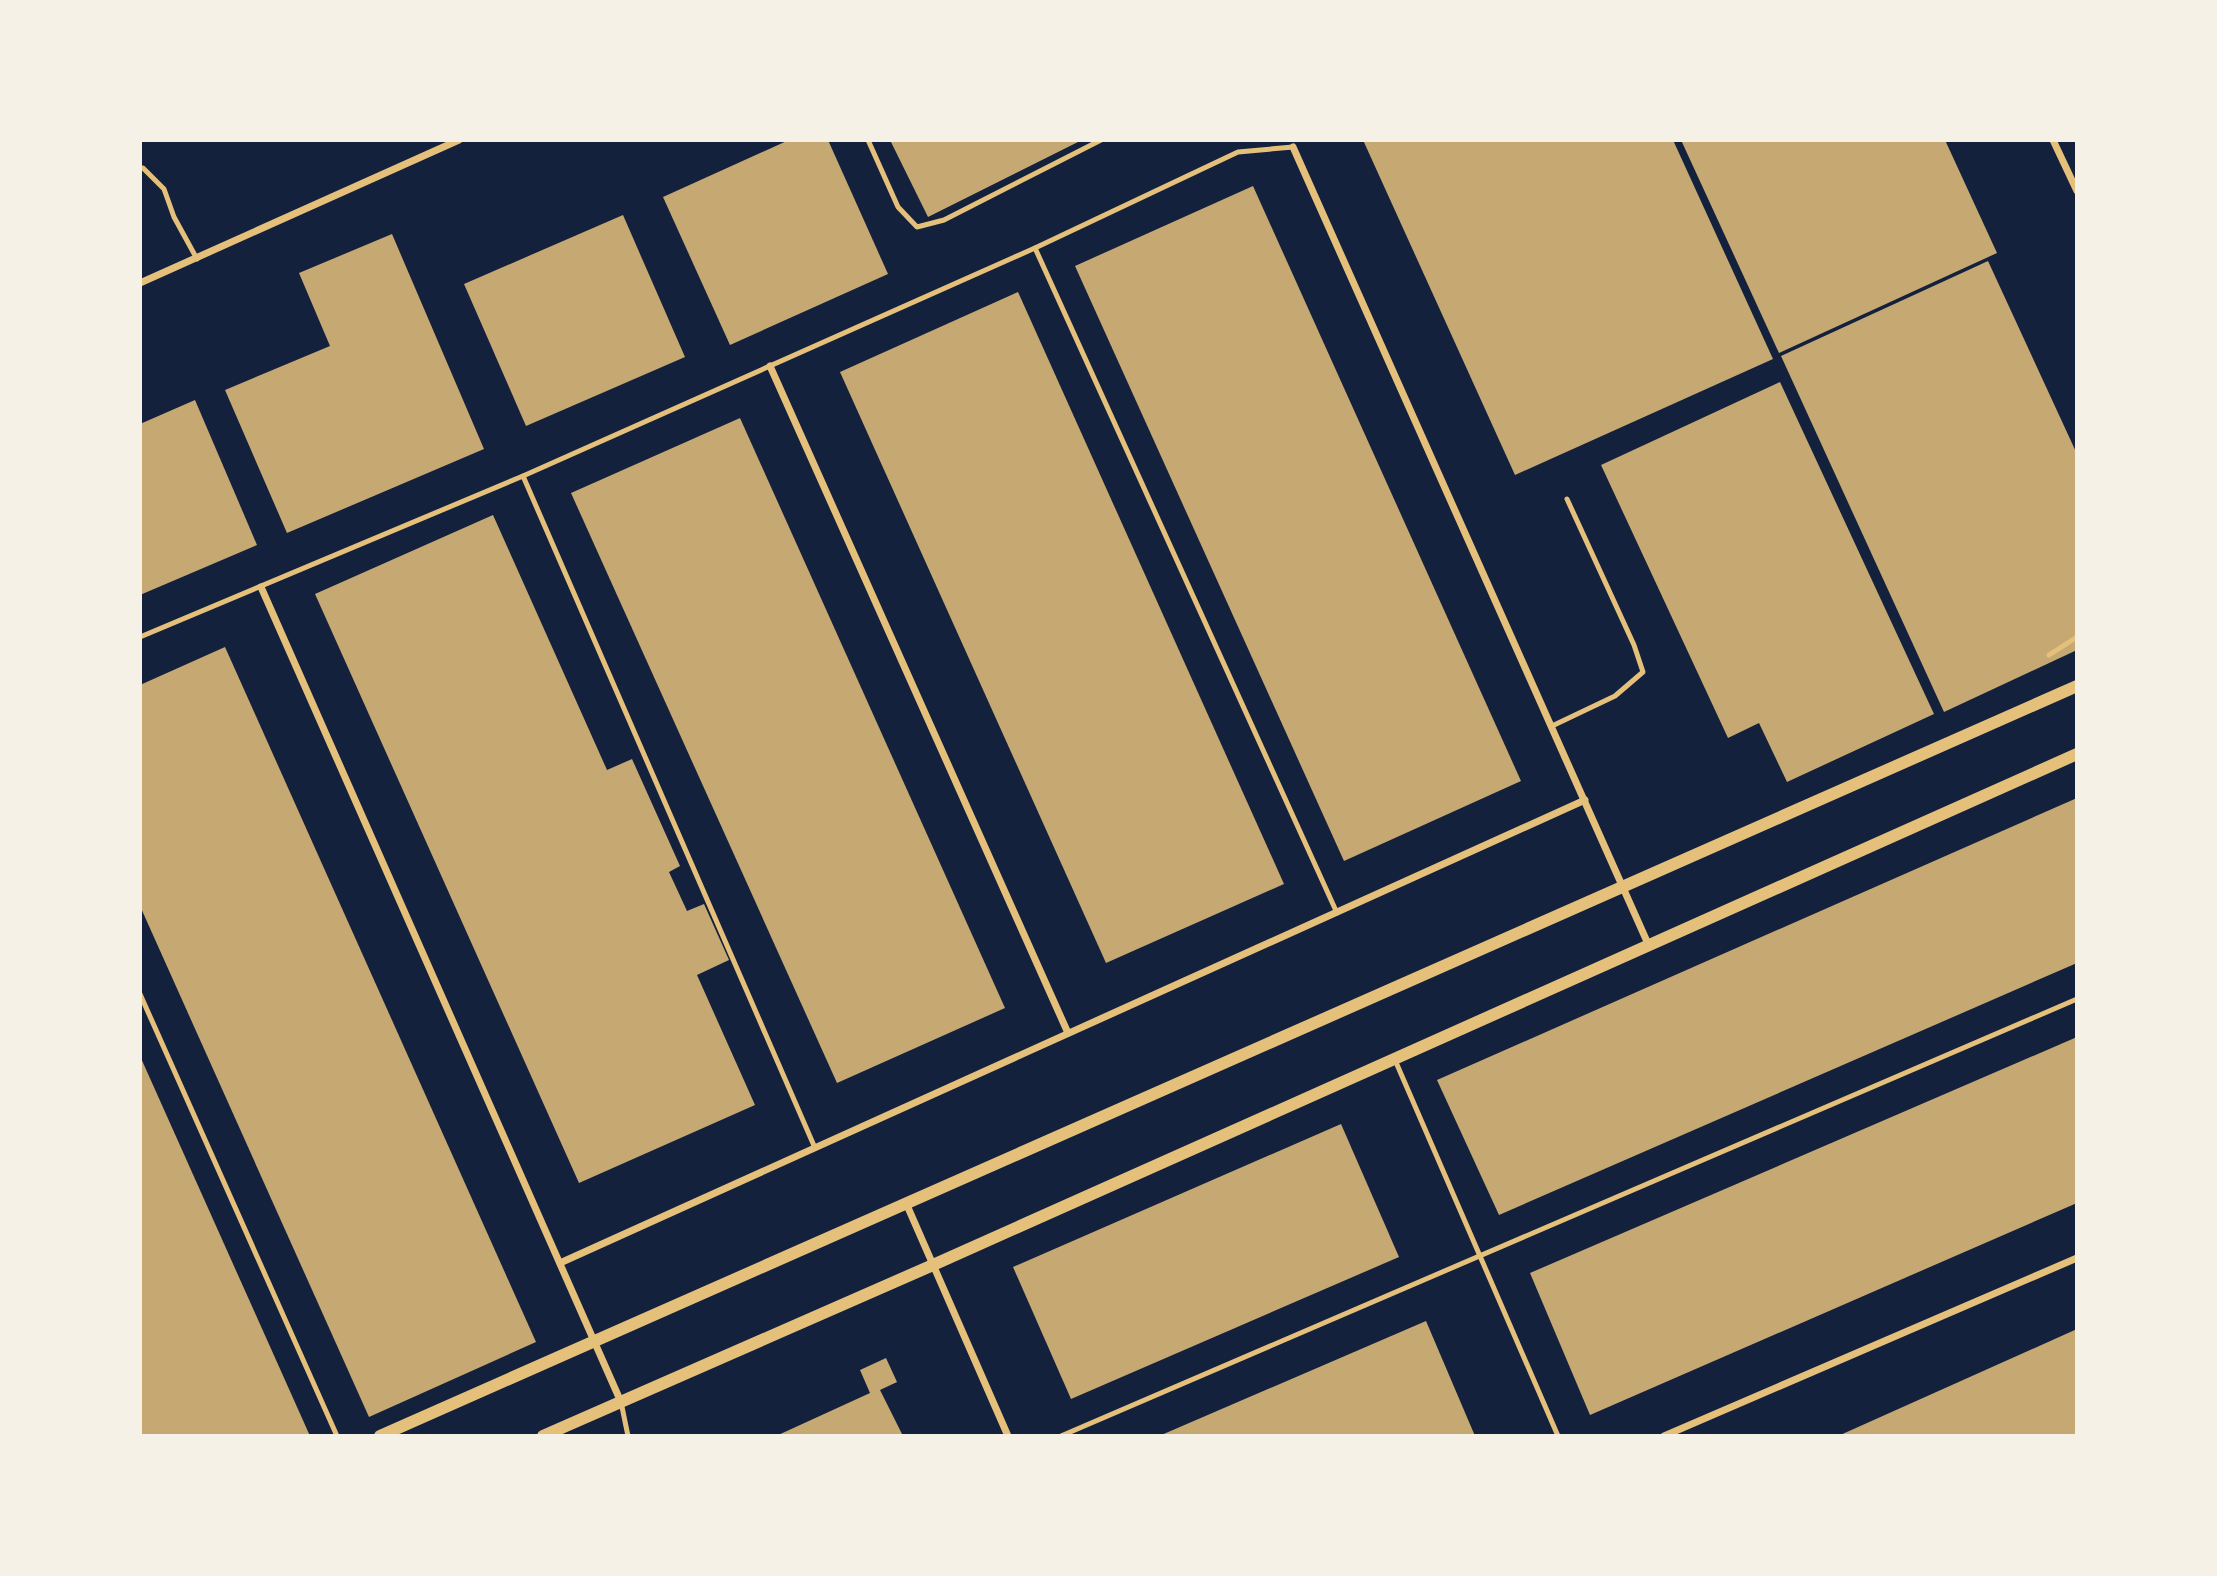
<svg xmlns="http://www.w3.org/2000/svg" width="2217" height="1576" font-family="'Archivo Narrow',sans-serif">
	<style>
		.building { fill: #c6a872 }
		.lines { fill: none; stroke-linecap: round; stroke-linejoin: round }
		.service { stroke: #e5c07b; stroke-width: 5 }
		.minor { stroke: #e5c07b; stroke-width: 7 }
		.tertiary { stroke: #e5c07b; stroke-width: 12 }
	</style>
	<rect width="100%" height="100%" fill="#14213d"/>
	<g class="building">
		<path d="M789,140H828L888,274L730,345L663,197Z"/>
		<path d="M890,140H1082L928,217Z"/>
		<path d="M1363,140H1673L1773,359L1515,475Z"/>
		<path d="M1681,140H1945L1997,253L1779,353Z"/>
		<path d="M1253,186L1521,781L1344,861L1075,266Z"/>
		<path d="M623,215L685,357L526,426L464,284Z"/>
		<path d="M392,234L484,449L287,533L225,390L330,346L299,273Z"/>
		<path d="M1988,261L2077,454V650L1944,712L1781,356Z"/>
		<path d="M1018,292L1284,884L1106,963L840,372Z"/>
		<path d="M1780,382L1934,714L1787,782L1759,723L1728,738L1601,465Z"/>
		<path d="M195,400L257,545L140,595V424Z"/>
		<path d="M740,418L1005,1008L837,1083L571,493Z"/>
		<path d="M493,515L607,770L632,759L680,866L669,872L687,911L704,904L729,960L697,975L755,1105L579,1183L315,594Z"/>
		<path d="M225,647L536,1342L369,1417L140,906V685Z"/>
		<path d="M2077,798V963L1499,1215L1437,1080Z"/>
		<path d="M2077,1037V1203L1590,1415L1530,1273Z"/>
		<path d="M140,1056L310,1436H140Z"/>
		<path d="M1341,1124L1399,1257L1071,1399L1013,1267Z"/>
		<path d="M1426,1321L1475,1436H1159Z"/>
		<path d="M2077,1329V1436H1838Z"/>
		<path d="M886,1358L897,1382L880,1390L903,1436H776L870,1393L860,1370Z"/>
	</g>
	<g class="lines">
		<g class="service">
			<path d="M868,140L898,207L917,227L944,220L1101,140"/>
			<path d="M140,168H143L164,189L174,217L197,259"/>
			<path d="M1035,248L1337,913"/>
			<path d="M523,476L815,1148"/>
			<path d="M140,637L523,476L1035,248L1238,152L1293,147"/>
			<path d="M2049,655L2077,637"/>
			<path d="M1552,726L1615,696L1643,672L1634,645L1567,499"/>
			<path d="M140,994L337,1436"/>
			<path d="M1395,1060L1558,1436"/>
			<path d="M621,1402L628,1436"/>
			<path d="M1061,1436L2077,999"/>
		</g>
		<g class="minor">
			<path d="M2053,140L2077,191"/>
			<path d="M1293,147L1649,946"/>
			<path d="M140,283L459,140"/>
			<path d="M770,366L1068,1033"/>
			<path d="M261,587L621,1402"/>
			<path d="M906,1203L1008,1436"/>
			<path d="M560,1263L1585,800"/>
			<path d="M1664,1436L2077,1258"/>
		</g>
		<g class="tertiary">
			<path d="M380,1436L2077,686"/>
			<path d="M543,1436L933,1265L2077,754"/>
		</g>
	</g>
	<rect width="2217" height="1576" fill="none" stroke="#f6f1e7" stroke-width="284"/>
</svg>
